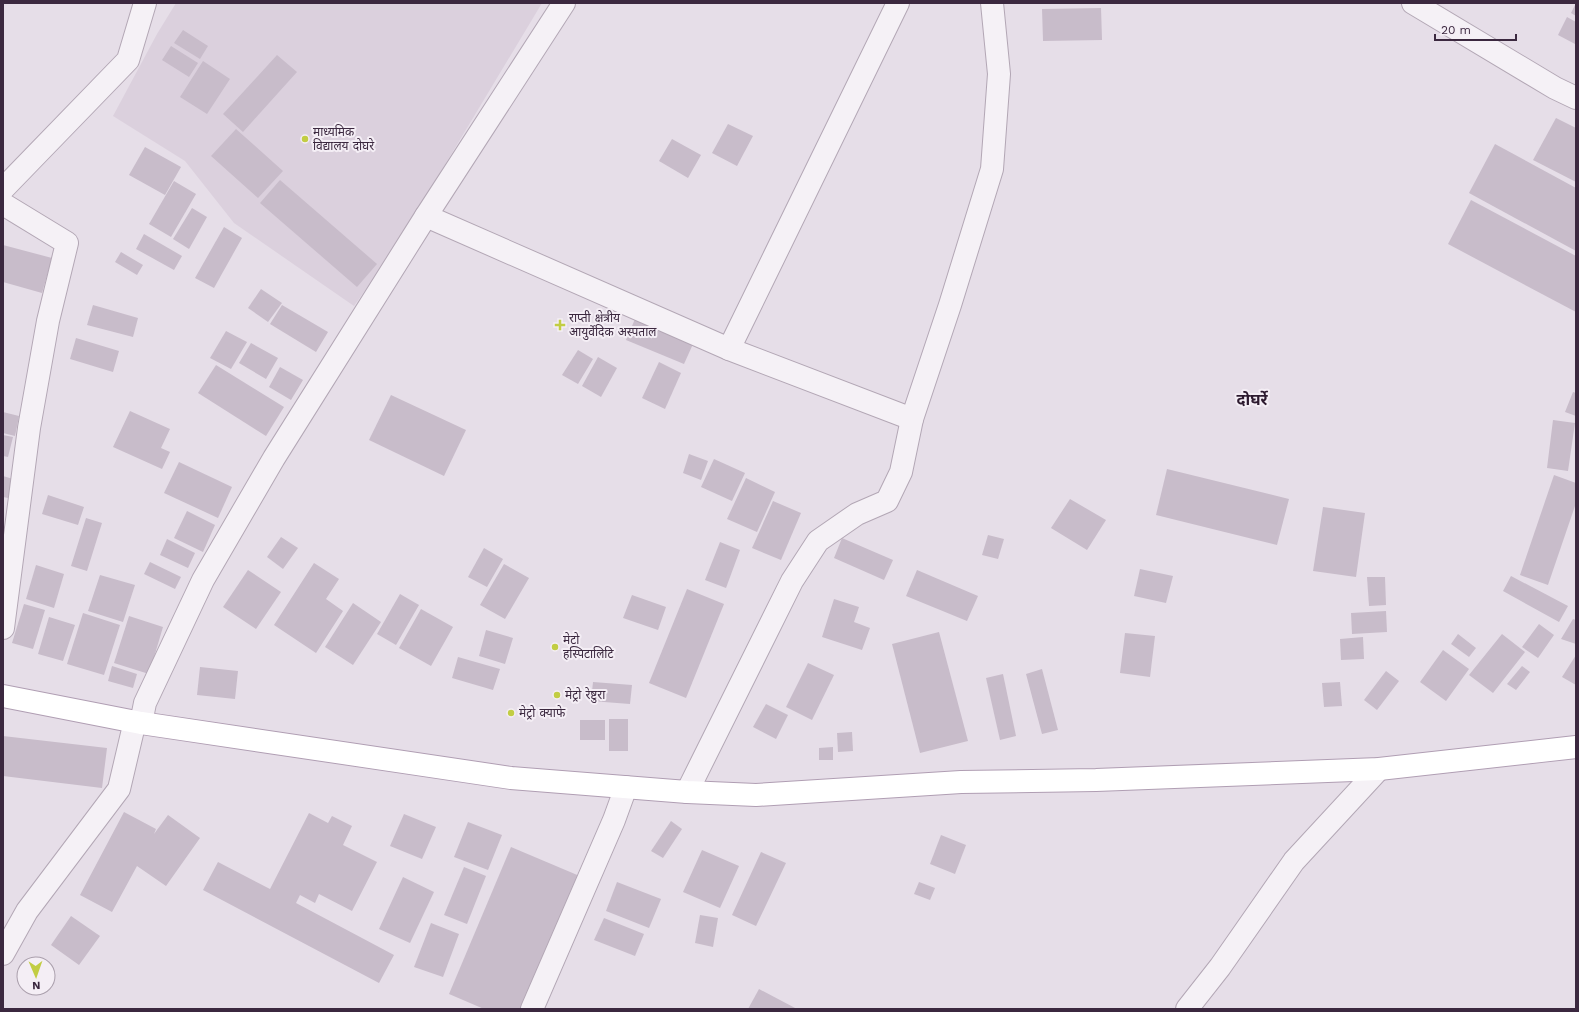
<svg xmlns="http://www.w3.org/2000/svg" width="1579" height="1012" font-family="'Work Sans','Noto Sans Devanagari',sans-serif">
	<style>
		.built { fill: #dbd0dd }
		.building { fill: #c8bcca }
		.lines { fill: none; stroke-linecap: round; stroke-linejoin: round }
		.minor-casing { stroke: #b3a7b5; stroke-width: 24 }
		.major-casing { stroke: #b09eb3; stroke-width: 24 }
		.minor { stroke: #f5f1f6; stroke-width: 22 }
		.major { stroke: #fff; stroke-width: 22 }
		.poi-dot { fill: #c2cd43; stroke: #f4eef5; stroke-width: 1.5 }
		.labels { text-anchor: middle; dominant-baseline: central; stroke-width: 4; stroke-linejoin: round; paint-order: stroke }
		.poi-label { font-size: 12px; fill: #3b283f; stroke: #f4eef5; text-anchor: start }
		.district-label { font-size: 16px; font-weight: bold; fill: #2d1a2f; stroke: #f4eef5 }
	</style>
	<rect width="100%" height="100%" fill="#e6dee8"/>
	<path class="built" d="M176,3H542L395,248L354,306L234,223L185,161L113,116L157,34Z"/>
	<g class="building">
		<path d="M1576,3V16L1571,13Z"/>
		<path d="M1101,8L1102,40L1043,41L1042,9Z"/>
		<path d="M1567,17L1576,22L1575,44L1558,35Z"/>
		<path d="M183,30L208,46L200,59L174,43Z"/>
		<path d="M171,46L198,63L189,77L162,60Z"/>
		<path d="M277,55L297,72L243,132L223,114Z"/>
		<path d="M203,61L230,79L207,114L180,97Z"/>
		<path d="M1556,118L1576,128V182L1533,160Z"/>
		<path d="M728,124L753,136L737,166L712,153Z"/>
		<path d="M236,129L283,171L258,198L211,156Z"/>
		<path d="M672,139L701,155L688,178L659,161Z"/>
		<path d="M1495,144L1576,188V251L1469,193Z"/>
		<path d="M145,147L181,167L165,195L129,175Z"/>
		<path d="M280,180L377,264L357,287L260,203Z"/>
		<path d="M174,181L196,194L171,237L149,224Z"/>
		<path d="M1471,200L1576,256V312L1448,244Z"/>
		<path d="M192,208L207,217L189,249L173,239Z"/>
		<path d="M224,227L242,238L214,288L195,278Z"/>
		<path d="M144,234L182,256L174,270L136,249Z"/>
		<path d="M3,245L52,258L42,293L3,282Z"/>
		<path d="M121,252L143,265L137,275L115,262Z"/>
		<path d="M261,289L282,303L268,322L248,308Z"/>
		<path d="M93,305L138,318L133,337L87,325Z"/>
		<path d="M282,305L328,332L316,352L270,324Z"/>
		<path d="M635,319L693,344L684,364L626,340Z"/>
		<path d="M226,331L247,342L231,369L210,358Z"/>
		<path d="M76,338L119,351L113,372L70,359Z"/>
		<path d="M251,343L278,358L266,379L239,363Z"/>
		<path d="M578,350L593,359L578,384L562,375Z"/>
		<path d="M598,357L617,368L601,397L582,386Z"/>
		<path d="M659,362L681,373L665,409L642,398Z"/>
		<path d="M216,365L284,407L266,436L198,393Z"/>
		<path d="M280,367L303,380L291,400L269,387Z"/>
		<path d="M1573,392L1576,393V416L1565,412Z"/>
		<path d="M391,395L466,430L444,476L369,440Z"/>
		<path d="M130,411L170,429L161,448L170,452L162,469L113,447Z"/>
		<path d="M3,412L19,416L15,436L3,433Z"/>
		<path d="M1553,420L1575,423L1568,471L1547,468Z"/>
		<path d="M3,435L13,437L8,457L3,456Z"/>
		<path d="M689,454L708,461L701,480L683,473Z"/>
		<path d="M714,459L745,473L732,501L701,487Z"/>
		<path d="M179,462L232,487L218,518L164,493Z"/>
		<path d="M1167,469L1289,499L1277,545L1156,515Z"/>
		<path d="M1554,475L1576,483V503L1548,585L1520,575Z"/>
		<path d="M3,476L13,479L8,498L3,497Z"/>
		<path d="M746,478L775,492L757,532L727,519Z"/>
		<path d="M48,495L84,507L78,525L42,514Z"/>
		<path d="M1070,499L1106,520L1087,550L1051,528Z"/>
		<path d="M773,501L801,513L781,560L752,548Z"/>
		<path d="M1323,507L1365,513L1356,577L1313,571Z"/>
		<path d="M187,511L215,525L203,552L174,538Z"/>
		<path d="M86,518L102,523L87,571L71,566Z"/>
		<path d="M988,535L1004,539L998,559L982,555Z"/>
		<path d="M281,537L298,548L283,569L267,557Z"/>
		<path d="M842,538L893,560L884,580L834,558Z"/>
		<path d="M167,539L195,553L188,568L160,555Z"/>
		<path d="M720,542L740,550L726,588L705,580Z"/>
		<path d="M484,548L503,559L487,587L468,577Z"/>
		<path d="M150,562L181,577L175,589L144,574Z"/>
		<path d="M314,563L339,579L326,599L343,611L316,653L274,625Z"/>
		<path d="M504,564L529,578L505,619L480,605Z"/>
		<path d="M36,565L64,574L54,608L26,599Z"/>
		<path d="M1140,569L1173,576L1166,603L1134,596Z"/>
		<path d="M248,570L281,592L256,629L223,607Z"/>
		<path d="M917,570L978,596L967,621L906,596Z"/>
		<path d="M100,575L135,585L123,622L88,611Z"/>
		<path d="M1511,576L1568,606L1559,622L1503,591Z"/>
		<path d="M1367,577H1385L1386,605L1369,606Z"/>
		<path d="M687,589L724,604L686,698L649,683Z"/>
		<path d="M400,594L419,605L396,645L377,634Z"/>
		<path d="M632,595L666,607L658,630L623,618Z"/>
		<path d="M834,599L859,607L854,622L870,628L862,650L822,637Z"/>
		<path d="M353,603L381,622L353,665L325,647Z"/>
		<path d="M24,604L45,610L33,649L12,643Z"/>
		<path d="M421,609L453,627L431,666L399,648Z"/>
		<path d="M1386,611L1387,632L1352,634L1351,613Z"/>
		<path d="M83,613L120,625L104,675L67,664Z"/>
		<path d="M129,616L163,627L149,674L114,663Z"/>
		<path d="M49,617L75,625L63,661L38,654Z"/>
		<path d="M1573,619L1576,620V644L1561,639Z"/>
		<path d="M1539,624L1554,635L1538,658L1522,647Z"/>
		<path d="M486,630L513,638L505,664L479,656Z"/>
		<path d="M939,632L968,741L920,753L892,644Z"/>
		<path d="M1125,633L1155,636L1150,677L1120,673Z"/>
		<path d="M1458,634L1476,648L1469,657L1451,644Z"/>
		<path d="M1502,634L1525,652L1493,693L1469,675Z"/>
		<path d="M1363,637L1364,659L1341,660L1340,639Z"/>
		<path d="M1443,650L1469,669L1446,701L1420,682Z"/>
		<path d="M1576,655V685L1562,677Z"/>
		<path d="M458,657L500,669L493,690L452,678Z"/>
		<path d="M808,663L834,675L812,720L786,707Z"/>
		<path d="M112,666L137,674L133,688L108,681Z"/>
		<path d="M1522,666L1530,672L1516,690L1507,684Z"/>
		<path d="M200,667L238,671L235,699L197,695Z"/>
		<path d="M1042,669L1058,730L1042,734L1026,674Z"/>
		<path d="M1386,671L1399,681L1377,710L1364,700Z"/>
		<path d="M1003,674L1016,736L1000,740L986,678Z"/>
		<path d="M593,682L632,685L630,704L591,701Z"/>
		<path d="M1340,682L1342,706L1324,707L1322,683Z"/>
		<path d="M766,704L788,715L776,739L753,727Z"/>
		<rect x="609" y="719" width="19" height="32"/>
		<rect x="580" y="720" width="25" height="20"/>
		<path d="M852,732L853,751L838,752L837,733Z"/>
		<path d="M3,736L107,748L102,788L3,776Z"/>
		<path d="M833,747V760H819V748Z"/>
		<path d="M124,812L156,829L154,834L168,815L200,838L166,886L137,866L112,912L80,895Z"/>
		<path d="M309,813L328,823L332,816L352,826L343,845L377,862L352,911L319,894L315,903L300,895L296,903L394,955L379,983L203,890L218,862L270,889Z"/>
		<path d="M404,814L436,827L422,859L390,846Z"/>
		<path d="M671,821L682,829L663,858L651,851Z"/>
		<path d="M468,822L502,835L488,870L454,857Z"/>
		<path d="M941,835L966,845L955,874L930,864Z"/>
		<path d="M511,847L582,877L525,1009H484L449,994Z"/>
		<path d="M702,850L739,866L720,908L683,892Z"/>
		<path d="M761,852L786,863L756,926L732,915Z"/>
		<path d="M464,867L486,876L467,924L444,915Z"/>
		<path d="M403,877L434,892L410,943L379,929Z"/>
		<path d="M617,882L661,899L649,928L606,911Z"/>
		<path d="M919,882L935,888L930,900L914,894Z"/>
		<path d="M700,915L718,918L713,947L695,943Z"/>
		<path d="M71,916L100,936L79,965L51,945Z"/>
		<path d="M604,918L644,934L635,956L594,940Z"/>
		<path d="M431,923L459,934L443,977L414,967Z"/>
		<path d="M759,989L797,1009H748Z"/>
	</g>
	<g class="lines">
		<defs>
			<g id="minor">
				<path d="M1413,3L1555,88L1576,98"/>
				<path d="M3,189L128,60L145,3"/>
				<path d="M3,204L67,243L48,321L29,428L3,628"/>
				<path d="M426,216L729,349L912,419"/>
				<path d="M729,349L898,3"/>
				<path d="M141,723L145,703L203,580L274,458L426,216L564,3"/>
				<path d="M687,792L792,581L818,541L857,514L887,501L901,472L912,419L950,305L992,169L999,74L992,3"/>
				<path d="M3,954L27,911L119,789L135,721"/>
				<path d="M532,1009L614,820L626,787"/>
				<path d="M1187,1009L1220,967L1294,861L1379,769"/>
			</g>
			<path id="major" d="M3,696L141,723L511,778L687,792L756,795L961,782L1096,780L1379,769L1576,747"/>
		</defs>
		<use href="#minor" class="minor-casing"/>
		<use href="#major" class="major-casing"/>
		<use href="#minor" class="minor"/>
		<use href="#major" class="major"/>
	</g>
	<g class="poi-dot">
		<circle cx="305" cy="139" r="4"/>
		<path d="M558 319h4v4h4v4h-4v4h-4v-4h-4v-4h4z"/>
		<circle cx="555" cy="647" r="4"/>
		<circle cx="557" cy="695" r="4"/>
		<circle cx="511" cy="713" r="4"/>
	</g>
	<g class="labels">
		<g class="poi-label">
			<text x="313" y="132">माध्यमिक<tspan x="313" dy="14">विद्यालय दोघरे</tspan></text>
			<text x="569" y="318">राप्ती क्षेत्रीय<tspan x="569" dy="14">आयुर्वेदिक अस्पताल</tspan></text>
			<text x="563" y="640">मेट्रो<tspan x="563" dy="14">हस्पिटालिटि</tspan></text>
			<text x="565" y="695">मेट्रो रेष्टुरा</text>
			<text x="519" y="713">मेट्रो क्याफे</text>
		</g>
		<g class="district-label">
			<text x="1252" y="399">दोघर्रे</text>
		</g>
	</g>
	<rect width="1579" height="1012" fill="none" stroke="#3b283f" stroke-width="8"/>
	<g transform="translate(36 976) rotate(178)"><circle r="19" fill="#f4eef5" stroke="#aa9fac"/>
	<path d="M0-3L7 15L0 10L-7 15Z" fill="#c2cd43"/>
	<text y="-6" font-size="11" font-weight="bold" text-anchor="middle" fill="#3b283f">N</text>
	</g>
	<path d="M1435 34v6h81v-6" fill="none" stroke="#3b283f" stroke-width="2"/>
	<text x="1441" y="34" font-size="12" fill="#3b283f" stroke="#f4eef5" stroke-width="3" paint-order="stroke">20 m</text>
</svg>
